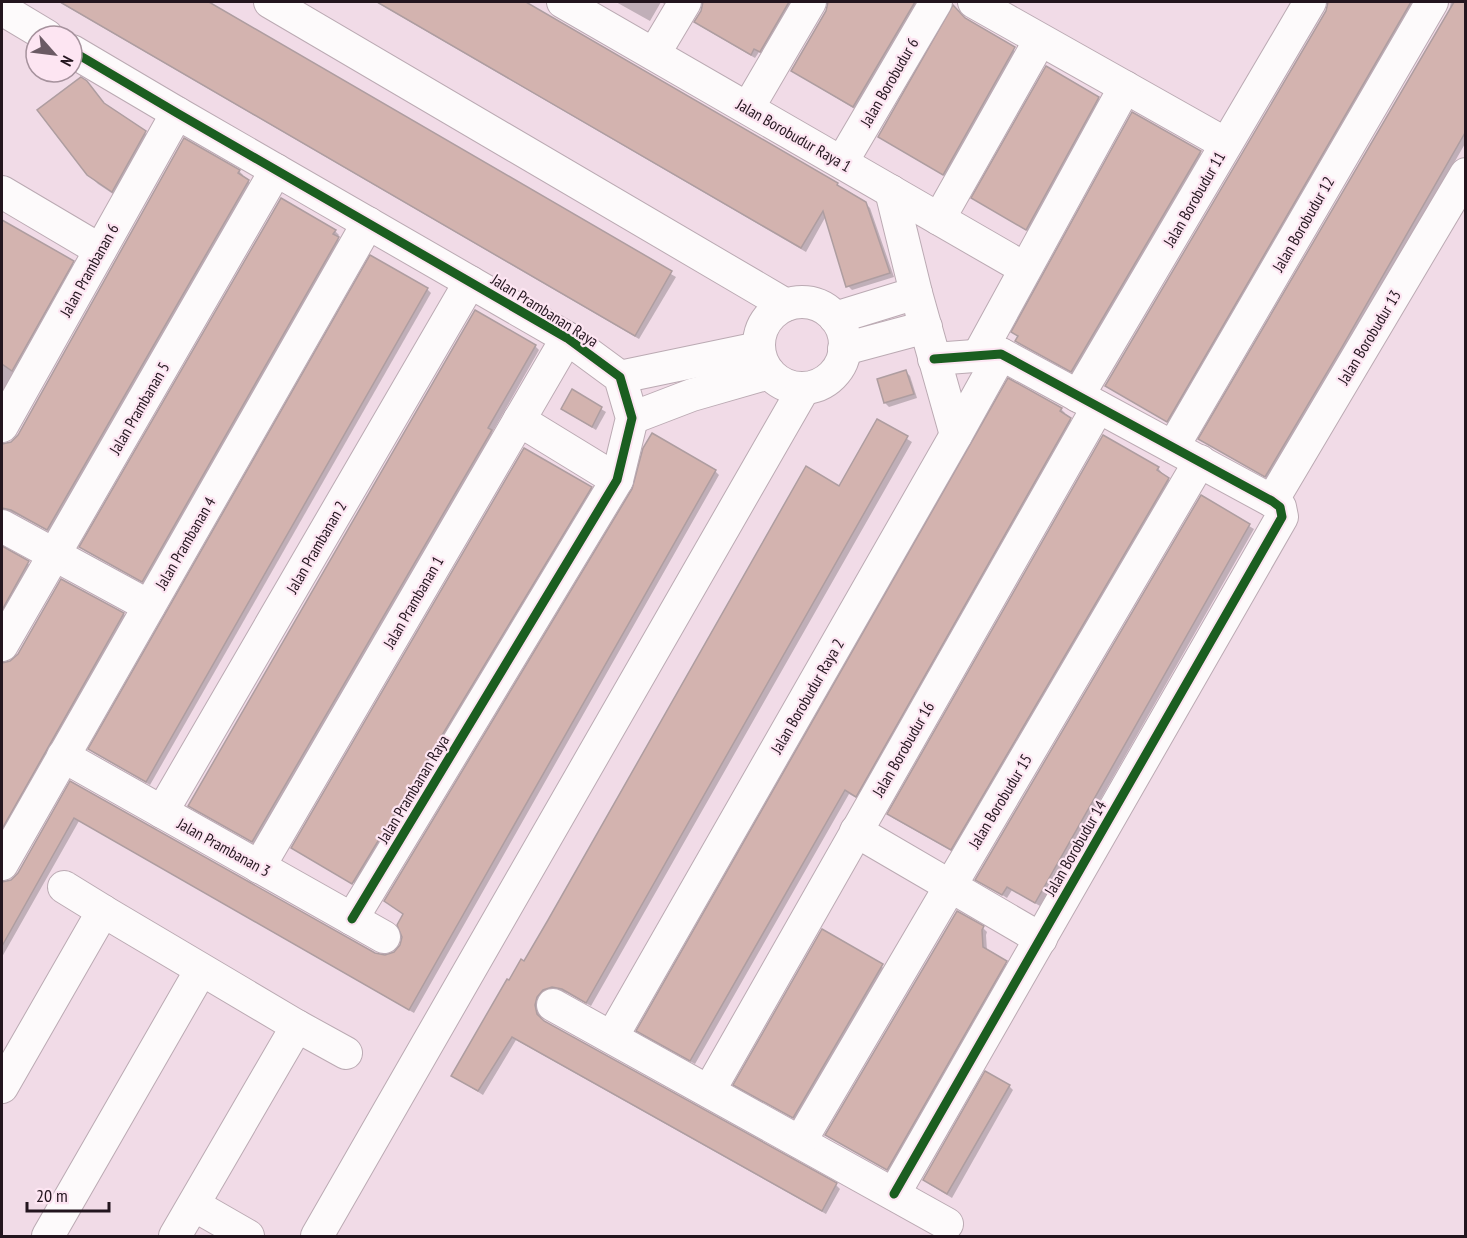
<svg xmlns="http://www.w3.org/2000/svg" width="1467" height="1238" font-family="'PT Sans Narrow',sans-serif">
	<style>
		.shadow { fill: #0003 }
		.building { fill: #d3b3af; stroke: #ae9da0; stroke-width: 1.5 }
		.lines { fill: none; stroke-linecap: round; stroke-linejoin: round }
		.street-casing { stroke: #bbaab3; stroke-width: 34 }
		.street { stroke: #fdfafb; stroke-width: 32 }
		.cycleway-casing { stroke: #fde5f2; stroke-width: 13 }
		.cycleway { stroke: #1b5e20; stroke-width: 9 }
		.labels { text-anchor: middle; dominant-baseline: central; stroke-width: 4.5; stroke-linejoin: round; paint-order: stroke }
		.street-label { font-size: 16px; fill: #23151e; stroke: #fde5f2 }
	</style>
	<rect width="100%" height="100%" fill="#f1dbe7"/>
	<g class="shadow">
		<path d="M59,2H205L676,277L639,339Z"/>
		<path d="M376,2H522L837,185L865,203L870,208L894,277L852,290L848,286L826,216L806,252Z"/>
		<path d="M616,2H671L668,6L661,2L650,21Z"/>
		<path d="M704,2H796L764,55L759,52L755,58L700,26Z"/>
		<path d="M829,2H923L858,111L792,71L827,11Z"/>
		<path d="M1329,2H1418L1172,425L1107,386L1327,12Z"/>
		<path d="M1451,2H1466V142L1346,352L1270,480L1200,439L1449,12Z"/>
		<path d="M965,19L1018,53L948,178L879,137Z"/>
		<path d="M86,82L108,108L145,133L154,142L122,200L98,184L88,174Z"/>
		<path d="M1098,98L1102,102L1031,233L973,198Z"/>
		<path d="M1133,114L1205,156L1076,375L1021,345L1017,341L1019,337L1013,332Z"/>
		<path d="M239,171L243,175L242,177L253,185L52,533L16,514L7,512L2,513V445L12,442Z"/>
		<path d="M2,222L77,266L2,402Z"/>
		<path d="M335,231L339,235L337,238L342,243L147,585L85,551L81,547Z"/>
		<path d="M427,289L431,293L150,785L94,753L90,749Z"/>
		<path d="M535,346L539,350L492,433L496,436L257,845L194,810L190,806Z"/>
		<path d="M906,372L910,376L917,398L889,407L885,403Z"/>
		<path d="M572,391L606,412L596,430L562,409Z"/>
		<path d="M1061,409L1065,413L1064,415L1075,423L860,800L849,794L695,1064L642,1035L638,1030Z"/>
		<path d="M878,421L912,442L591,1006L567,993L557,991L539,1010L543,1022L836,1185L840,1189L826,1214L516,1040L483,1095L453,1076L510,982L525,963L839,488Z"/>
		<path d="M1158,468L1162,473L1161,474L1173,483L955,853L893,818L889,814Z"/>
		<path d="M715,471L719,475L414,1013L79,821L2,957V883L11,881L18,874L71,783L375,954L384,956L393,954L401,946L405,915L386,901Z"/>
		<path d="M591,488L595,492L358,885L295,849V851L292,848Z"/>
		<path d="M1201,497L1254,529L1040,906L1012,890L1007,898L977,879Z"/>
		<path d="M2,548L33,567L2,621Z"/>
		<path d="M62,581L124,614L128,619L2,840V664L11,662L18,655Z"/>
		<path d="M983,928L987,932L986,935L987,951L1010,966L892,1173L827,1135Z"/>
		<path d="M822,931L887,970L798,1121L735,1084Z"/>
		<path d="M1009,1086L1013,1090L952,1198L929,1184L925,1180Z"/>
	</g>
	<g class="building">
		<path d="M60,2H209L672,271L635,336Z"/>
		<path d="M377,2H526L838,183L837,185L866,202L890,273L846,287L823,211L801,248Z"/>
		<path d="M703,2H789L760,52L754,49L751,55L694,22L701,11Z"/>
		<path d="M828,2H915L853,107L791,71L826,11Z"/>
		<path d="M1328,2H1411L1167,422L1105,386L1326,11Z"/>
		<path d="M1454,2H1466V131L1342,347L1265,477L1198,439Z"/>
		<path d="M953,5L965,18L1015,47L943,175L878,137Z"/>
		<path d="M1046,66L1099,97L1026,230L971,198Z"/>
		<path d="M81,77L87,81L104,103L146,131L112,192L87,175L37,110Z"/>
		<path d="M1132,112L1201,151L1071,372L1015,341L1018,336L1011,332Z"/>
		<path d="M184,138L240,170L238,173L249,180L47,530L11,510L2,508V444L11,442L18,435Z"/>
		<path d="M281,198L336,230L333,234L339,237L142,582L79,547Z"/>
		<path d="M2,220L74,261L12,371L2,364Z"/>
		<path d="M370,255L428,288L146,782L88,749Z"/>
		<path d="M475,310L536,345L488,428L492,430L252,842L188,806Z"/>
		<path d="M906,370L914,394L884,403L877,379Z"/>
		<path d="M1008,378L1062,408L1060,411L1071,418L856,797L845,790L690,1061L636,1031Z"/>
		<path d="M572,389L602,407L592,427L561,409Z"/>
		<path d="M877,419L908,436L586,1003L562,989L552,987L543,990L537,997L535,1005L537,1014L544,1021L837,1183L822,1211L512,1037L478,1091L451,1076L507,979L509,980L521,959L524,961L548,920L806,466L839,486Z"/>
		<path d="M652,433L716,470L409,1010L74,818L2,946V882L11,880L18,873L70,781L375,953L385,955L394,952L400,945L402,937L397,925L403,914L384,901L632,489L643,448Z"/>
		<path d="M1103,435L1159,467L1157,470L1169,478L951,850L887,814Z"/>
		<path d="M524,448L592,487L352,884L291,848Z"/>
		<path d="M1201,495L1250,524L1035,903L1007,887L1002,895L975,880Z"/>
		<path d="M2,546L29,561L2,610Z"/>
		<path d="M61,579L124,613L2,829V663L10,661L18,654Z"/>
		<path d="M957,911L984,926L982,930L983,947L1007,961L887,1170L825,1135Z"/>
		<path d="M822,929L883,964L793,1118L733,1085Z"/>
		<path d="M985,1071L1010,1085L947,1194L923,1180Z"/>
	</g>
	<g class="lines">
		<defs>
			<g id="street">
				<path d="M270,2L786,305"/>
				<path d="M563,2L1024,268"/>
				<path d="M974,2L1226,144"/>
				<path d="M2,9L47,36"/>
				<path d="M72,51L177,113L567,338L620,377L632,418L617,480L352,919"/>
				<path d="M654,54L685,2"/>
				<path d="M748,108L810,2"/>
				<path d="M842,162L936,2"/>
				<path d="M891,191L916,293L956,435"/>
				<path d="M2,192L100,250"/>
				<path d="M939,219L1040,40"/>
				<circle cx="802" cy="345" r="43"/>
				<path d="M835,318L916,293"/>
				<path d="M844,349L926,327"/>
				<path d="M978,356L1125,87"/>
				<path d="M620,377L759,348"/>
				<path d="M1078,396L1310,2"/>
				<path d="M632,418L692,395L769,373"/>
				<path d="M519,420L617,480"/>
				<path d="M2,426L177,113"/>
				<path d="M1173,447L1432,2"/>
				<path d="M1272,501L1466,174"/>
				<path d="M2,526L149,606"/>
				<path d="M2,645L276,170"/>
				<path d="M63,756L384,937"/>
				<path d="M162,812L470,282"/>
				<path d="M856,831L1041,939"/>
				<path d="M2,864L368,223"/>
				<path d="M259,867L567,338"/>
				<path d="M64,887L103,911"/>
				<path d="M553,1005L947,1224"/>
				<path d="M297,1026L346,1053"/>
				<path d="M612,1037L956,435L1001,354"/>
				<path d="M2,1087L103,911L297,1026L175,1236"/>
				<path d="M709,1091L1098,407"/>
				<path d="M800,1142L1200,461"/>
				<path d="M894,1194L1282,517L1280,507L1272,501L1001,354L934,359"/>
				<path d="M194,1205L248,1236"/>
				<path d="M48,1236L201,970"/>
				<path d="M317,1236L804,388"/>
			</g>
		</defs>
		<use href="#street" class="street-casing"/>
		<use href="#street" class="street"/>
		<defs>
			<g id="cycleway">
				<path d="M72,51L177,113L567,338L620,377L632,418L617,480L352,919"/>
				<path d="M894,1194L1282,517L1280,507L1272,501L1001,354L934,359"/>
			</g>
		</defs>
		<use href="#cycleway" class="cycleway-casing"/>
		<use href="#cycleway" class="cycleway"/>
	</g>
	<g class="labels">
		<g class="street-label">
			<text transform="translate(889 82) rotate(-60)">Jalan Borobudur 6</text>
			<text transform="translate(794 135) rotate(30)">Jalan Borobudur Raya 1</text>
			<text transform="translate(1194 199) rotate(-60)">Jalan Borobudur 11</text>
			<text transform="translate(1303 224) rotate(-60)">Jalan Borobudur 12</text>
			<text transform="translate(89 270) rotate(-61)">Jalan Prambanan 6</text>
			<text transform="translate(545 310) rotate(32)">Jalan Prambanan Raya</text>
			<text transform="translate(1369 337) rotate(-59)">Jalan Borobudur 13</text>
			<text transform="translate(139 408) rotate(-60)">Jalan Prambanan 5</text>
			<text transform="translate(185 543) rotate(-60)">Jalan Prambanan 4</text>
			<text transform="translate(316 547) rotate(-60)">Jalan Prambanan 2</text>
			<text transform="translate(413 602) rotate(-60)">Jalan Prambanan 1</text>
			<text transform="translate(807 696) rotate(-60)">Jalan Borobudur Raya 2</text>
			<text transform="translate(903 749) rotate(-60)">Jalan Borobudur 16</text>
			<text transform="translate(413 789) rotate(-59)">Jalan Prambanan Raya</text>
			<text transform="translate(1000 801) rotate(-59)">Jalan Borobudur 15</text>
			<text transform="translate(224 847) rotate(29)">Jalan Prambanan 3</text>
			<text transform="translate(1075 848) rotate(-60)">Jalan Borobudur 14</text>
		</g>
	</g>
	<rect width="1467" height="1238" fill="none" stroke="#23151e" stroke-width="6"/>
	<g transform="translate(54 54) rotate(118)"><circle r="28" fill="#fde5f2" stroke="#a6929d" stroke-width="1.5"/>
	<path d="M0-4.5L10 22L0 15L-10 22Z" fill="#6b5a64"/>
	<text y="-9" font-size="16" font-weight="bold" text-anchor="middle" fill="#23151e">N</text>
	</g>
	<path d="M27 1202v9h82v-9" fill="none" stroke="#23151e" stroke-width="3"/>
	<text x="36" y="1202" font-size="18" fill="#23151e" stroke="#fde5f2" stroke-width="4.5" paint-order="stroke">20 m</text>
</svg>
